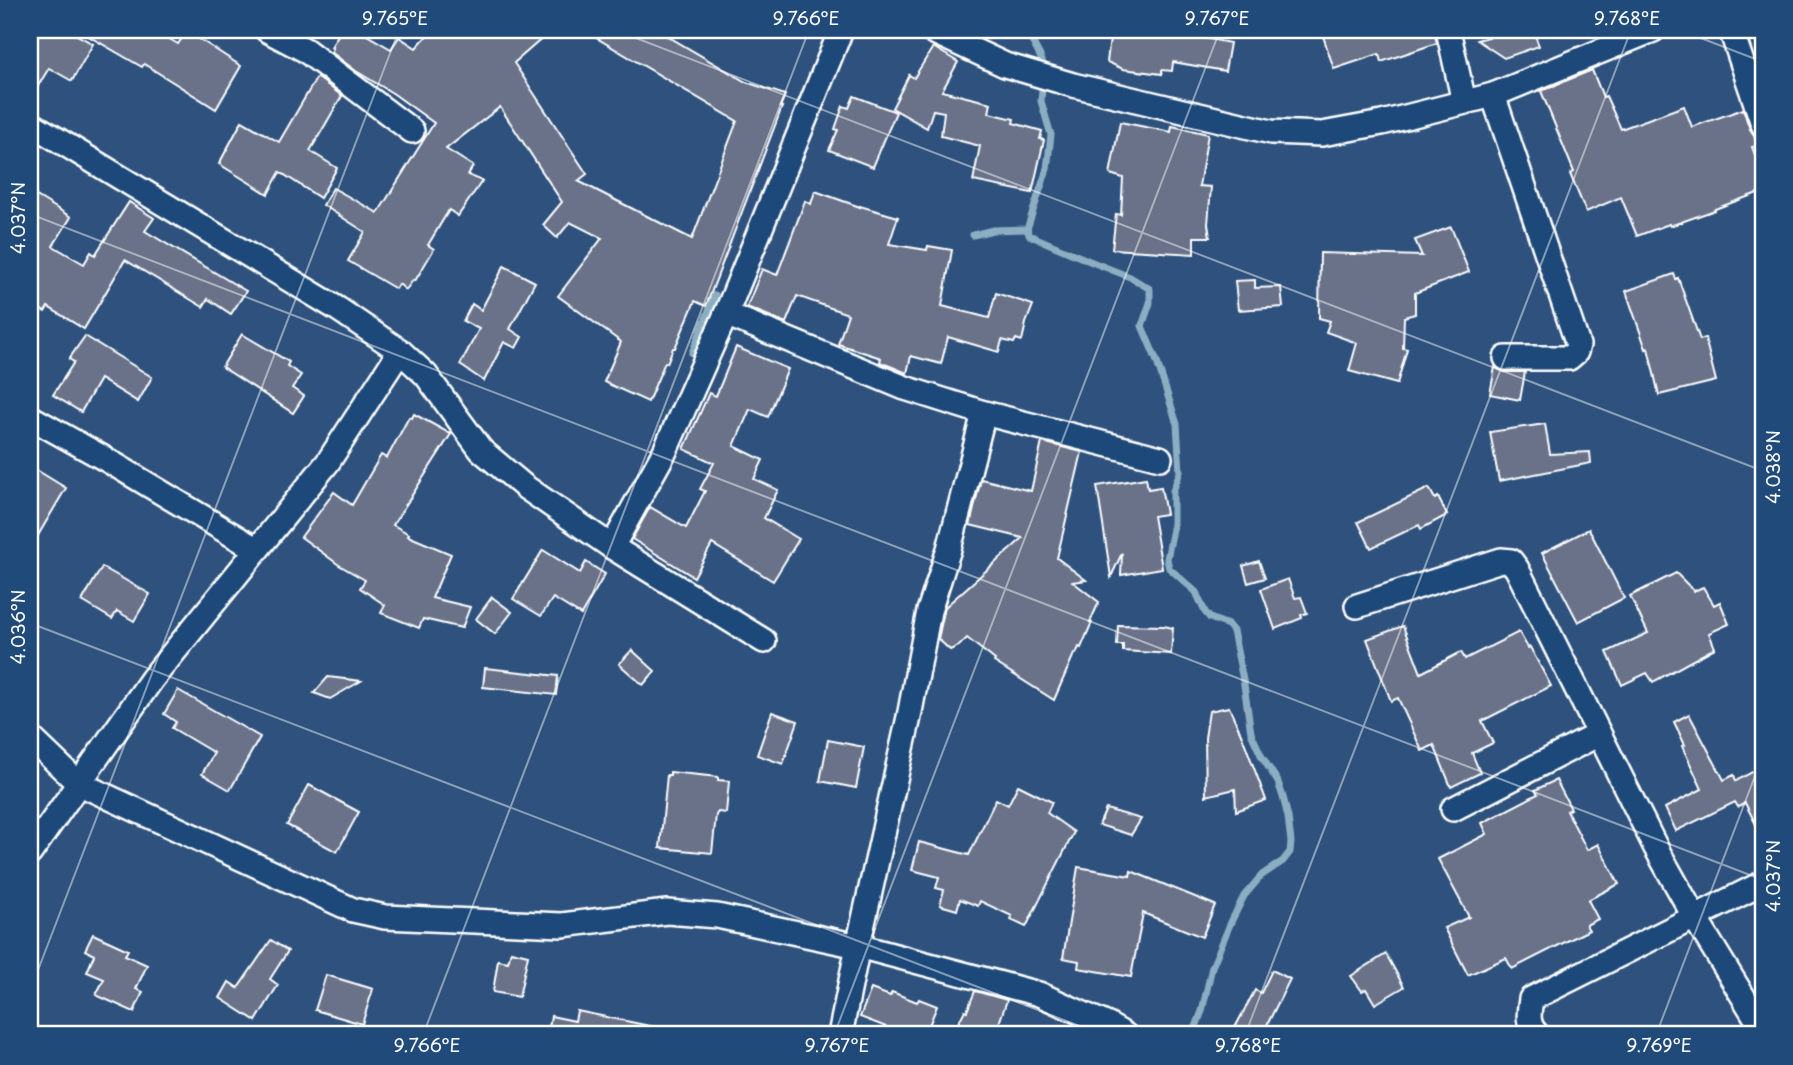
<svg xmlns="http://www.w3.org/2000/svg" width="1793" height="1065" font-family="'Playpen Sans',sans-serif">
	<style>
		.lines { fill: none; stroke-linecap: round; stroke-linejoin: round }
		.stream { stroke: #8caec3; stroke-width: 7 }
		.building { fill: #697289; stroke: #fff; stroke-width: 2 }
		.street-casing { stroke: #fff; stroke-width: 28 }
		.street { stroke: #1f4a7a; stroke-width: 23 }
		.ticks { fill: none; stroke: #fff; stroke-width: 2; stroke-opacity: 0.45 }
		.neatline { fill: none; stroke: #fff; stroke-width: 2.5 }
		.ticks-label { font-size: 18px; text-anchor: middle; fill: #fff }
	</style>
	<rect width="100%" height="100%" fill="#2e527d"/>
	<filter id="ink" filterUnits="userSpaceOnUse"><feTurbulence type="fractalNoise" baseFrequency=".0143" numOctaves="2"/><feDisplacementMap in="SourceGraphic" scale="14" xChannelSelector="R" yChannelSelector="G"/><feConvolveMatrix kernelMatrix="1 2 1 2 8 2 1 2 1" color-interpolation-filters="sRGB"/></filter>
	<g filter="url(#ink)">
		<g class="lines">
			<g class="stream">
				<path d="M1026,30L1040,56L1044,66L1041,101L1051,135L1047,169L1027,229"/>
				<path d="M1027,229L1029,235L1092,262L1130,277L1150,289V303L1142,326L1156,359L1177,424L1180,472L1173,491V529L1167,559L1169,568L1196,592L1205,612L1210,618L1228,625L1233,631L1244,685L1251,733L1262,757L1278,782L1283,797L1288,817L1291,842L1290,852L1283,861L1262,875L1244,896L1231,922L1212,967L1202,1011L1193,1035"/>
				<path d="M973,235L993,230L1027,229"/>
				<path d="M692,353L715,295"/>
			</g>
		</g>
		<g class="building">
			<path d="M30,30H68L93,44L72,81L49,68L30,99Z"/>
			<path d="M78,30H154L178,44L187,31L241,66L216,109L144,64L142,67Z"/>
			<path d="M341,30H358L391,49L399,37L416,48L432,30H552L514,63L587,174L578,181L692,239L737,121L583,30H657L746,82L785,95L780,107H782L706,306L695,301L675,348H673L667,363L665,362L648,402L604,382L621,342L558,296L602,238L570,222L557,238L543,225L562,202L500,107L446,149L473,166L468,175L482,181L458,216L449,210L428,245L434,249L415,281L413,280L406,290L399,284L396,289L348,261L365,232L323,205L333,188L378,213L434,123L394,94L356,71L331,52L333,49L331,47Z"/>
			<path d="M1111,30H1191L1189,35L1230,43L1225,71L1173,62L1172,71L1162,70V74L1123,69L1107,62Z"/>
			<path d="M1321,30H1434L1437,43L1381,62L1379,54L1334,69Z"/>
			<path d="M1494,30H1533L1539,46L1504,58L1477,40L1496,35Z"/>
			<path d="M933,47L958,62L942,91L991,103L989,113L1014,119L1013,123L1042,131L1040,139L1044,140L1032,193L973,181L980,146L941,136L944,112L933,110L927,128L892,108L909,75L914,78Z"/>
			<path d="M1592,70L1603,97L1606,96L1621,129L1684,106L1692,127L1743,109L1750,129L1754,135L1758,146L1752,147L1763,175V191L1715,209V210L1670,226L1669,224L1637,236L1621,197L1586,212L1570,174L1574,172L1541,91Z"/>
			<path d="M317,77L342,96L310,151L337,168L320,198L280,172L268,194L219,164L242,121L279,142Z"/>
			<path d="M854,96L896,112L873,167L829,150L838,130L835,129L843,106L849,108Z"/>
			<path d="M1120,122L1171,132L1172,126L1208,134L1199,186L1211,187L1208,224L1210,237H1194V254L1112,249L1116,214L1121,215L1123,178L1110,174Z"/>
			<path d="M815,191L860,207V206L898,217L889,244L927,250L928,246L952,250L942,306L989,318L996,293L1033,305L1026,323L1022,341L1016,339L1014,343L1002,340L999,352L948,337L941,364L911,356L907,373L880,362L881,358L838,344L848,314L797,296L786,323L747,307L762,269L777,275L805,201L811,204Z"/>
			<path d="M30,192L71,217L53,246L84,264L91,252L95,255L129,202L154,218L145,231L246,291L231,314L208,299L203,307L125,260L84,329L48,307L45,312L30,303Z"/>
			<path d="M1451,227L1469,272L1415,293V314L1404,317L1403,348L1407,349L1397,384L1349,371L1357,343L1326,332L1330,321L1319,318L1320,253L1422,256L1415,240Z"/>
			<path d="M504,266L535,282L510,329L522,337L516,348L504,342L484,381L460,365L479,329L463,321L472,304L481,310Z"/>
			<path d="M1674,274L1676,279L1678,278L1700,340L1705,338L1716,381L1659,395L1648,348L1646,349L1626,291Z"/>
			<path d="M1255,280V288L1281,287L1283,307L1238,310L1235,281Z"/>
			<path d="M242,334L289,362L287,366L301,375L292,388L304,396L293,413L222,367Z"/>
			<path d="M85,336L152,377L138,402L100,379L81,412L53,395L74,362L69,359Z"/>
			<path d="M736,347L788,369L768,417L750,409L734,446L763,460L754,479L778,490L764,518L799,539L773,581L712,544L694,577L632,539L650,507L686,528L705,491L700,489L714,463L684,449L709,393L716,396Z"/>
			<path d="M1495,367L1500,370L1505,372H1525L1520,400L1490,394Z"/>
			<path d="M414,414L451,434L393,525L409,534L408,536L451,554L432,598L470,607L462,628L423,619L419,628L381,613L385,605L360,588L365,580L339,565L301,537L334,492L352,505L381,455L387,458L409,417L412,418Z"/>
			<path d="M1545,424L1550,454L1590,452L1591,463L1499,481L1490,432Z"/>
			<path d="M1042,442L1082,452L1057,558L1086,580L1073,582L1099,602L1090,622H1092L1081,648L1079,647L1076,654H1074L1054,700L994,662L995,660L967,638L959,646L950,650L938,639L945,607L1023,538L970,525L981,479L1031,491Z"/>
			<path d="M30,466L66,488L30,549Z"/>
			<path d="M1146,478L1148,489L1161,487L1166,514L1153,516L1162,568L1121,575L1122,553L1111,577L1097,486Z"/>
			<path d="M1429,488L1435,499L1438,497L1447,515L1421,529L1419,525L1371,548L1358,522Z"/>
			<path d="M1589,529L1624,598L1578,622L1542,553Z"/>
			<path d="M543,550L580,573L586,562L605,574L581,615L553,598L541,616L513,599Z"/>
			<path d="M1259,561L1265,578L1248,583L1243,566Z"/>
			<path d="M102,567L150,594L134,621L117,611L112,619L82,601Z"/>
			<path d="M1676,573L1694,591L1703,587L1714,605L1720,602L1729,624L1709,633L1715,648L1653,682L1647,673L1622,685L1607,652L1648,633L1630,596Z"/>
			<path d="M1288,579L1295,598L1301,597L1307,613L1301,615L1302,618L1275,629L1261,589Z"/>
			<path d="M492,597L512,612L495,634L476,619Z"/>
			<path d="M1118,625L1164,626L1173,628L1171,654L1123,651V645H1117Z"/>
			<path d="M1403,626L1421,673L1461,652L1465,659L1519,632L1528,648L1530,647L1551,686L1482,721L1493,743L1472,753L1480,773L1451,787L1434,745L1422,751L1398,698L1391,701L1367,639Z"/>
			<path d="M632,650L655,671L643,685L619,664Z"/>
			<path d="M485,668L558,676L556,695L483,687Z"/>
			<path d="M328,677L361,681L330,699L314,693Z"/>
			<path d="M178,690L260,737L230,790L202,774L214,753L172,728L176,722L164,714Z"/>
			<path d="M1229,707L1242,736L1266,800L1236,811L1235,789L1206,796L1205,738L1209,711Z"/>
			<path d="M772,712L798,721L783,764L757,755Z"/>
			<path d="M1689,714L1724,780L1734,775L1736,781L1763,766V838L1745,803L1738,807L1735,802L1676,831L1665,808L1702,789L1682,746L1685,745L1674,722Z"/>
			<path d="M828,740L864,747L856,788L820,781Z"/>
			<path d="M670,772L718,777V780L729,781L726,813L718,812L716,815L712,853L660,848L667,775H670Z"/>
			<path d="M1556,780L1571,809L1567,811L1587,850L1598,844L1619,884L1588,900L1598,919L1586,925L1589,930L1512,969L1506,958L1468,975L1444,928L1469,917L1438,859L1487,834L1482,823L1538,794L1535,790Z"/>
			<path d="M309,785L359,812L337,852L287,825Z"/>
			<path d="M1018,785L1052,802L1047,813L1074,832L1026,927L1011,920L1012,916L980,901L978,906L960,899L957,910L940,905L944,890L936,888L939,877L912,870L919,842L969,855L996,799L1008,805Z"/>
			<path d="M1106,809L1141,819L1131,835L1099,825Z"/>
			<path d="M1078,867L1130,876L1131,871L1215,905L1202,937L1143,913L1131,977L1078,968L1079,961L1063,958Z"/>
			<path d="M93,934L128,950L125,955L147,965L136,989L143,992L134,1012L96,995L104,979L87,972L94,955L85,950Z"/>
			<path d="M271,940L288,951L270,979L278,985L256,1021L220,998L229,982L238,988Z"/>
			<path d="M511,951L528,955L519,997L493,992L498,960L508,962Z"/>
			<path d="M1386,954L1404,987L1375,1004L1366,989L1362,991L1351,976Z"/>
			<path d="M1272,970L1290,979L1262,1035H1231L1255,990L1261,993Z"/>
			<path d="M326,975L373,989L362,1024L315,1010Z"/>
			<path d="M871,989L890,996L892,992L917,1002L919,999L937,1006L925,1035H907L860,1017Z"/>
			<path d="M975,991L1007,1000L995,1035H952L965,1010L967,1011Z"/>
			<path d="M577,1011L655,1027L654,1035H548L551,1016L575,1021Z"/>
		</g>
		<g class="lines">
			<defs>
				<g id="street">
					<path d="M267,30L305,50L412,131"/>
					<path d="M930,30L1005,65L1073,85L1271,132L1322,134L1382,123L1493,95L1653,30"/>
					<path d="M1448,30L1464,102"/>
					<path d="M1731,30L1763,124"/>
					<path d="M1493,95L1578,345L1576,352L1569,358H1506"/>
					<path d="M30,123L338,309L400,351L426,375L481,450L525,487L612,547L764,641"/>
					<path d="M726,314L905,388L984,413L1160,458"/>
					<path d="M30,417L107,460L256,549"/>
					<path d="M612,547L665,451L726,314L841,30"/>
					<path d="M1357,606L1501,560L1511,561L1517,569L1656,848L1695,918L1763,1029"/>
					<path d="M30,737L78,783L353,910L385,917L562,925L667,912L717,916L858,946L1039,994L1108,1025L1125,1035"/>
					<path d="M1453,809L1599,734"/>
					<path d="M30,853L152,679L328,462L400,351"/>
					<path d="M840,1035L858,946L909,717L929,611L949,549L984,413"/>
					<path d="M1538,1035C1526,1025 1529,1013 1531,999L1763,883"/>
				</g>
			</defs>
			<use href="#street" class="street-casing"/>
			<use href="#street" class="street"/>
		</g>
	</g>
	<path class="ticks" d="M615,30L1763,471M1680,30L1763,62M30,214L1763,880M30,623L1103,1035M30,991L399,30M30,1032L38,1035M423,1035L809,30M834,1035L1220,30M1245,1035L1631,30M1656,1035L1763,755"/>
	<rect width="1793" height="1065" fill="none" stroke="#1f4a7a" stroke-width="77"/>
	<rect x="38" y="38" width="1717" height="988" class="neatline"/>
	<g class="ticks-label">
		<text x="395" y="25">9.765°E</text>
		<text x="806" y="25">9.766°E</text>
		<text x="1217" y="25">9.767°E</text>
		<text x="1627" y="25">9.768°E</text>
		<text transform="translate(19 218) rotate(-90)" y="6">4.037°N</text>
		<text transform="translate(1774 467) rotate(-90)" y="6">4.038°N</text>
		<text transform="translate(19 627) rotate(-90)" y="6">4.036°N</text>
		<text transform="translate(1774 876) rotate(-90)" y="6">4.037°N</text>
		<text x="427" y="1052">9.766°E</text>
		<text x="837" y="1052">9.767°E</text>
		<text x="1248" y="1052">9.768°E</text>
		<text x="1659" y="1052">9.769°E</text>
	</g>
</svg>
